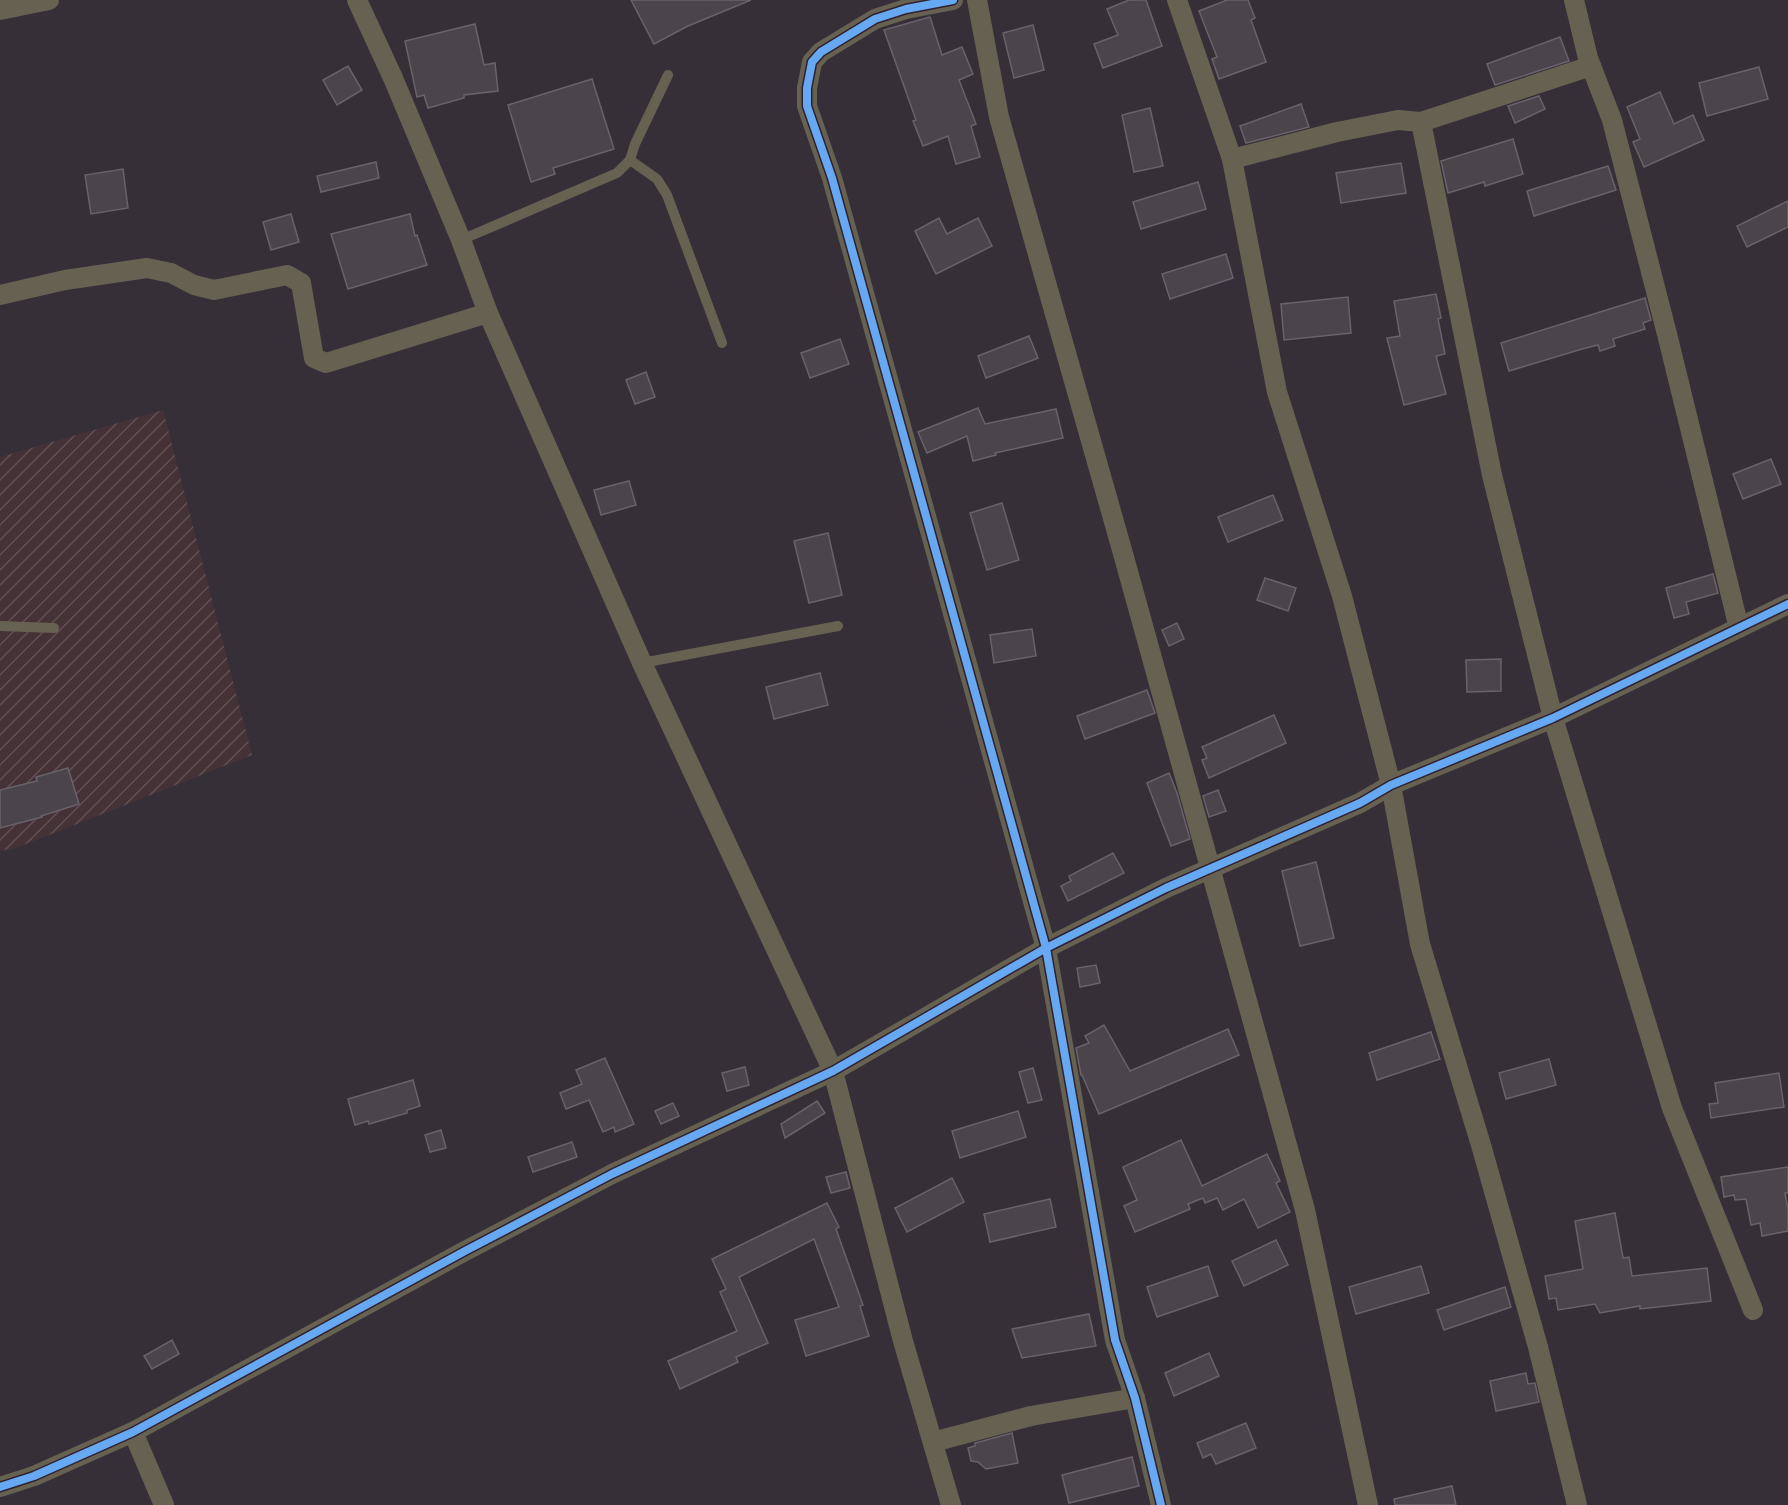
<svg xmlns="http://www.w3.org/2000/svg" width="1788" height="1505" font-family="Helvetica,sans-serif">
	<style>
		.industrial { fill: url(#industrial-furrows) }
		.building { fill: #4b444b; stroke: #68626a; stroke-width: 1.5 }
		.lines { fill: none; stroke-linecap: round; stroke-linejoin: round }
		.service { stroke: #676152; stroke-width: 10 }
		.minor { stroke: #676152; stroke-width: 20 }
		.cycleway-casing { stroke: #302131; stroke-width: 11 }
		.cycleway { stroke: #66a8f1; stroke-width: 8 }
	</style>
	<defs>
		<pattern id="industrial-furrows" width="10" height="10" patternUnits="userSpaceOnUse" patternTransform="scale(1.5)"><rect width="10" height="10" fill="#453236"/><path d="M-1 1l2-2M0 10L10 0M9 11l2-2" fill="none" stroke="#604f53"/></pattern>
	</defs>
	<rect width="100%" height="100%" fill="#372f38"/>
	<path class="industrial" d="M163,410L252,755L16,848L0,851V457Z"/>
	<g class="building">
		<path d="M631,0H751L688,26L654,44Z"/>
		<path d="M1129,0H1146L1162,46L1103,68L1094,44L1118,35L1107,9Z"/>
		<path d="M1227,0H1248L1255,18L1251,20L1266,62L1219,79L1212,59L1217,57L1199,11Z"/>
		<path d="M930,17L942,55L962,47L973,74L959,80L976,124L971,126L980,157L956,164L948,136L923,146L913,121L916,120L884,30Z"/>
		<path d="M475,24L484,65L495,63L498,91L464,95V98L428,108L424,95L417,97L405,41Z"/>
		<path d="M1033,25L1044,70L1014,78L1003,33Z"/>
		<path d="M1560,37L1569,61L1495,85L1487,64Z"/>
		<path d="M348,66L362,90L337,105L323,80Z"/>
		<path d="M1759,67L1768,99L1707,116L1699,83Z"/>
		<path d="M592,79L614,149L553,168L555,174L531,182L508,105Z"/>
		<path d="M1660,92L1674,124L1693,115L1704,140L1644,167L1633,142L1640,139L1627,107Z"/>
		<path d="M1539,96L1545,109L1515,123L1508,106Z"/>
		<path d="M1301,104L1309,127L1246,143L1240,126Z"/>
		<path d="M1150,108L1163,166L1134,172L1122,115Z"/>
		<path d="M1513,139L1523,174L1485,186L1484,182L1448,193L1441,161Z"/>
		<path d="M376,162L379,178L321,192L317,176Z"/>
		<path d="M1401,163L1406,193L1341,203L1336,173Z"/>
		<path d="M1608,166L1616,190L1534,216L1527,191Z"/>
		<path d="M123,169L128,208L91,214L85,175Z"/>
		<path d="M1198,182L1206,209L1141,229L1133,202Z"/>
		<path d="M1788,201V227L1747,247L1737,226Z"/>
		<path d="M291,214L299,242L271,250L263,222Z"/>
		<path d="M410,214L415,236L417,235L427,265L348,289L331,234Z"/>
		<path d="M939,218L947,234L978,218L992,246L936,274L915,231Z"/>
		<path d="M1226,254L1233,278L1170,299L1162,274Z"/>
		<path d="M1436,294L1441,318L1438,319L1445,354L1436,356L1446,394L1404,405L1387,338L1400,336L1394,301Z"/>
		<path d="M1348,297L1351,333L1284,340L1281,304Z"/>
		<path d="M1645,298L1651,320L1643,323L1645,329L1613,339L1615,346L1600,351L1598,345L1582,349L1509,371L1501,343Z"/>
		<path d="M1029,336L1038,358L986,378L978,356Z"/>
		<path d="M840,339L849,364L810,378L801,353Z"/>
		<path d="M646,372L655,397L635,404L626,380Z"/>
		<path d="M978,408L985,424L1056,409L1063,438L995,453L996,455L973,461L967,436L927,453L918,432Z"/>
		<path d="M1771,459L1781,484L1743,499L1733,474Z"/>
		<path d="M629,481L636,505L601,515L594,490Z"/>
		<path d="M1273,495L1283,520L1228,542L1218,517Z"/>
		<path d="M1002,503L1019,560L987,570L970,513Z"/>
		<path d="M828,533L842,595L809,603L794,541Z"/>
		<path d="M1713,574L1718,593L1686,602L1689,614L1674,618L1666,588Z"/>
		<path d="M1265,578L1296,588L1288,611L1257,600Z"/>
		<path d="M1177,623L1184,639L1169,646L1162,630Z"/>
		<path d="M1032,629L1036,656L994,663L990,635Z"/>
		<path d="M1501,659V691L1467,692L1466,660Z"/>
		<path d="M820,673L828,705L774,719L766,687Z"/>
		<path d="M1147,690L1155,713L1085,739L1077,716Z"/>
		<path d="M1274,715L1286,743L1209,778L1202,760L1207,758L1202,747Z"/>
		<path d="M68,768L79,804L41,816L42,817L0,828V790L37,781L36,777Z"/>
		<path d="M1169,773L1177,793L1190,839L1171,846L1147,783Z"/>
		<path d="M1218,790L1226,811L1209,817L1203,796Z"/>
		<path d="M1113,853L1124,873L1068,901L1061,886L1071,881L1069,876Z"/>
		<path d="M1316,862L1334,938L1300,946L1282,871Z"/>
		<path d="M1096,965L1100,983L1080,987L1077,968Z"/>
		<path d="M1104,1025L1130,1071L1228,1029L1239,1055L1099,1114L1082,1075H1081L1076,1048L1089,1043L1085,1036Z"/>
		<path d="M1431,1032L1440,1059L1377,1080L1369,1053Z"/>
		<path d="M605,1058L634,1124L615,1132L614,1127L603,1132L589,1100L566,1109L560,1093L582,1084L576,1070Z"/>
		<path d="M1549,1059L1556,1085L1506,1099L1499,1073Z"/>
		<path d="M745,1067L749,1085L727,1091L722,1073Z"/>
		<path d="M1033,1068L1042,1100L1028,1103L1019,1072Z"/>
		<path d="M1779,1073L1784,1107L1711,1118L1709,1104L1718,1103L1715,1083Z"/>
		<path d="M413,1080L420,1106L407,1110V1113L369,1124L368,1121L355,1125L348,1099Z"/>
		<path d="M817,1101L825,1113L785,1138L781,1124Z"/>
		<path d="M673,1103L679,1116L661,1124L655,1111Z"/>
		<path d="M1018,1111L1026,1137L960,1158L952,1131Z"/>
		<path d="M441,1130L446,1148L430,1152L425,1135Z"/>
		<path d="M1181,1140L1202,1186L1267,1154L1280,1181L1276,1183L1290,1212L1258,1228L1244,1199L1223,1210L1217,1198L1205,1203L1203,1198L1188,1204L1190,1209L1135,1232L1124,1206L1137,1200L1123,1167Z"/>
		<path d="M572,1142L577,1157L533,1172L528,1157Z"/>
		<path d="M1788,1167V1193H1785L1788,1209V1231L1762,1236L1760,1223L1751,1225L1746,1199L1735,1200L1734,1195L1724,1197L1721,1177Z"/>
		<path d="M846,1172L850,1188L831,1193L826,1177Z"/>
		<path d="M952,1178L964,1202L907,1232L895,1208Z"/>
		<path d="M1050,1199L1056,1227L990,1242L984,1214Z"/>
		<path d="M827,1203L839,1227L836,1229L863,1305L860,1306L869,1336L806,1356L795,1320L839,1307L814,1239L739,1277L768,1343L736,1357L738,1362L680,1389L668,1361L737,1331L720,1292L726,1289L712,1259Z"/>
		<path d="M1615,1213L1623,1258L1629,1257L1632,1276L1707,1268L1711,1301L1640,1309V1306L1600,1313L1595,1304L1558,1310L1556,1298L1549,1299L1545,1276L1583,1269L1575,1221Z"/>
		<path d="M1276,1240L1288,1265L1244,1286L1232,1261Z"/>
		<path d="M1208,1266L1218,1296L1157,1317L1147,1287Z"/>
		<path d="M1421,1266L1429,1293L1356,1314L1349,1287Z"/>
		<path d="M1505,1287L1511,1307L1444,1330L1437,1310Z"/>
		<path d="M1089,1314L1096,1346L1022,1358L1012,1329Z"/>
		<path d="M172,1340L179,1354L152,1369L144,1356Z"/>
		<path d="M1209,1353L1219,1376L1174,1396L1165,1373Z"/>
		<path d="M1526,1373L1528,1384L1535,1383L1539,1402L1496,1411L1490,1381Z"/>
		<path d="M1246,1423L1256,1448L1216,1464L1211,1454L1203,1458L1197,1443Z"/>
		<path d="M1012,1433L1018,1463L986,1469L978,1462L971,1461L968,1448L975,1446V1443Z"/>
		<path d="M1132,1457L1139,1486L1069,1503L1062,1475Z"/>
		<path d="M1452,1486L1456,1505H1395L1394,1499Z"/>
	</g>
	<g class="lines">
		<g class="service">
			<path d="M630,160L657,179L667,195L722,343"/>
			<path d="M461,240L617,173L630,160L635,144L668,75"/>
			<path d="M0,626L54,628"/>
			<path d="M642,663L838,626"/>
		</g>
		<g class="minor">
			<path d="M357,0L393,78L461,240L488,313L642,663L833,1071L903,1341L951,1505"/>
			<path d="M953,0L906,9L875,19L821,52L812,62L807,88V106L832,178L1046,948L1115,1340L1135,1398L1161,1505"/>
			<path d="M977,0L999,117L1122,550L1305,1210L1368,1505"/>
			<path d="M1177,0L1232,159L1277,392L1342,596L1391,785L1420,944L1481,1145L1538,1347L1577,1505"/>
			<path d="M1574,0L1588,58L1612,120L1667,334L1739,628"/>
			<path d="M0,10L49,0"/>
			<path d="M1421,122L1492,475L1553,718L1672,1108L1753,1310"/>
			<path d="M1232,159L1337,132L1398,120L1421,122L1591,66"/>
			<path d="M0,295L65,280L147,268L171,273L194,285L214,290L287,275L301,283L314,358L326,363L488,313"/>
			<path d="M133,1432L164,1505"/>
			<path d="M933,1442L1031,1416L1135,1398"/>
			<path d="M0,1487L34,1476L133,1432L465,1251L612,1174L833,1071L1046,948L1166,888L1360,803L1391,785L1553,718L1788,604"/>
		</g>
		<defs>
			<g id="cycleway">
				<path d="M953,0L906,9L875,19L821,52L812,62L807,88V106L832,178L1046,948L1115,1340L1135,1398L1161,1505"/>
				<path d="M0,1487L34,1476L133,1432L465,1251L612,1174L833,1071L1046,948L1166,888L1360,803L1391,785L1553,718L1788,604"/>
			</g>
		</defs>
		<use href="#cycleway" class="cycleway-casing"/>
		<use href="#cycleway" class="cycleway"/>
	</g>
</svg>
